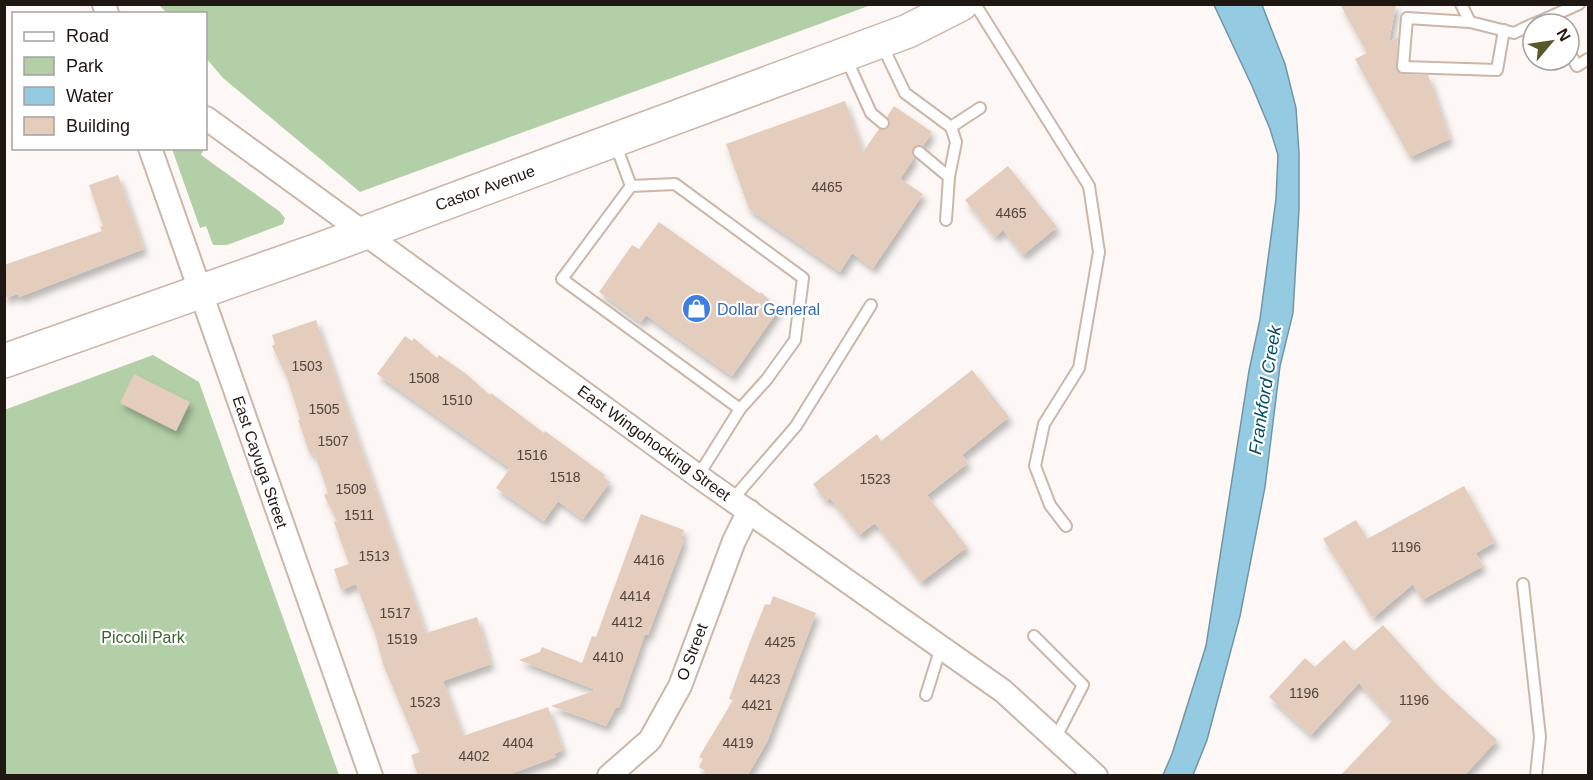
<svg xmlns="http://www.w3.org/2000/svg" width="1593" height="780" font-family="Arial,sans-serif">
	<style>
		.green { fill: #b3cfa7 }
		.water { fill: #95cbe2; stroke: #7295a4; stroke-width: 1.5 }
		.building { fill: #e4cdbd; filter: url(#shadow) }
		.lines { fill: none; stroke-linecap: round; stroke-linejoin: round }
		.lane-casing { stroke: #cdb6a8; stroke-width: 14 }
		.street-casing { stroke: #cdb6a8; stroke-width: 26 }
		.primary-casing { stroke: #cdb6a8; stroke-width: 36 }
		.lane { stroke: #fff; stroke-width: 10 }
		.street { stroke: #fff; stroke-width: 22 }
		.primary { stroke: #fff; stroke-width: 33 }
		.labels { text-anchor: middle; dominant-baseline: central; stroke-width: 4.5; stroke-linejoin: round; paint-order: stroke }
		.number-label { font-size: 14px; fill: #50443d }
		.street-label { font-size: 16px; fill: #1f1712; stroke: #fff }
		.shop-label { font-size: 16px; fill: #366cbe; stroke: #fff; text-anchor: start }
		.park-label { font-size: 16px; fill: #3c622b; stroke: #fff }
		.water-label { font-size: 18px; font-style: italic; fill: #024e66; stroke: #fff }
	</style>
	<defs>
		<filter id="shadow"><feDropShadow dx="3.5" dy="6" stdDeviation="3" flood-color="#0004"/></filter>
	</defs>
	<rect width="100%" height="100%" fill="#fdf8f5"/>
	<g class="green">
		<path d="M159,5H871L360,192L223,78L206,58V14L167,13Z"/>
		<path d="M172,149H199L203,151L201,155L279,211L285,218L283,224L227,245H213L206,226L200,228Z"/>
		<path d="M153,355L199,382L339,775H5L4,410Z"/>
	</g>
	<path class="water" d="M1214,5H1262L1285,64L1296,108L1299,153V209L1293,313L1280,366L1265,487L1240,616L1207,740L1193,775H1163L1172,754L1206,646L1249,371L1260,319L1276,199L1278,155L1270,129L1252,86Z"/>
	<g class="building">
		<path d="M1340,4H1396L1389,42L1398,37L1396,70L1402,74L1428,75L1450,139L1410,157L1355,59L1367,53Z"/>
		<path d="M845,101L863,152L879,129L885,130L889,127L890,121L887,117L894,106L932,132L923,146L917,145L913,148L912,154L914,158L900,179L923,194L873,268L852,253L840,272L749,209L726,144Z"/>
		<path d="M1008,166L1057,227L1023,255L1003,230L995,237L965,200Z"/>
		<path d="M118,175L144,249L19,297L18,294L4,298V265L102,231L100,227L103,226L89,185Z"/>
		<path d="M659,222L760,294L761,292L779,309L732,376L646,315L641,322L599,292L632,245L639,249Z"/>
		<path d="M316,320L426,633L477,617L491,664L443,681L463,736L548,707L563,750L554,754L556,757L505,776H418L411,755L420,752L383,664L375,634L356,584L341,590L334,569L349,564L334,522L337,521L324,495L328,493L322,475L314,453L310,454L298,420L300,419L287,378L272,346L275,344L272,335Z"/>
		<path d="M405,336L412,341L414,338L437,358L439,355L465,373L490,395L491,393L544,433L545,431L605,475L603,477L610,482L583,519L558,501L544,521L496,488L510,468L377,374Z"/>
		<path d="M972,370L1009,417L962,455L968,463L927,495L967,547L921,582L875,523L859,535L830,498L826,501L813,484L877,434L881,441Z"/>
		<path d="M134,374L190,402L176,431L120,403Z"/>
		<path d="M1464,486L1495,542L1476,553L1483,566L1422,600L1413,584L1373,618L1323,539L1356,520L1367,539Z"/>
		<path d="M641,514L684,530L681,539L684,540L648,635L645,634L619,708L616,707L606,726L551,706L596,690L519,660L540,652L542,647L582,663L592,636L596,637Z"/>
		<path d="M773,596L816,613L767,742L747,776H713L699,767L703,759L699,757L733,700L729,699L748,647L765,604L770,605Z"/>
		<path d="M1383,625L1437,685L1497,740L1464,776H1340L1393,720L1359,683L1311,735L1269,697L1305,658L1315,667L1344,640L1354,651Z"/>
	</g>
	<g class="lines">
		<defs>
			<g id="lane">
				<path d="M975,4L1089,186L1099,252L1079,368L1044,424L1035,466L1050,505L1066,526"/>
				<path d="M1461,4L1470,22L1514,33L1533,24"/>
				<path d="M1470,22L1407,18L1403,67L1497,70L1504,30"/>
				<path d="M1534,24L1579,4"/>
				<path d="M882,45L905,93L951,127L956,142L949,177L946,220"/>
				<path d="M1569,52L1577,66L1588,59"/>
				<path d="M846,58L871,113L883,123"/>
				<path d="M951,127L980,108"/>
				<path d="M615,143L631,186"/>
				<path d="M919,152L949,177"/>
				<path d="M675,184L803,278L795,340L767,379L740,409L562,279L631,186Z"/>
				<path d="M698,476L740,409"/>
				<path d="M732,500L796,426L871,305"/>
				<path d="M1523,584L1540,737L1536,776"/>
				<path d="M1034,636L1083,685L1055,739"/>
				<path d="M926,695L941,647"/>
			</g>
			<g id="street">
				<path d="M104,4L107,14"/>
				<path d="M206,118L698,476L1003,691L1096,776"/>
				<path d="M150,148L371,776"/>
				<path d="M609,776L650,740L680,686L734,541L749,511"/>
			</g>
			<path id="primary" d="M4,361L321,249L908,31L961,4"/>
		</defs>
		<use href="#lane" class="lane-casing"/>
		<use href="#street" class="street-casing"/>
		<use href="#primary" class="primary-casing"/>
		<use href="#lane" class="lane"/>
		<use href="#street" class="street"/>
		<use href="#primary" class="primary"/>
	</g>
	<defs>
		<symbol id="shop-disc" viewBox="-11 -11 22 22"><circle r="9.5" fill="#3f7fe0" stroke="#fff"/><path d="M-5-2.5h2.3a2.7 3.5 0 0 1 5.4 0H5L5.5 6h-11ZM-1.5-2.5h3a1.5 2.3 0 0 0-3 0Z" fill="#fff"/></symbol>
	</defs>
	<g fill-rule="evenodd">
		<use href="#shop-disc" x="680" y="292" width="33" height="33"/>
	</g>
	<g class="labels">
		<g class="number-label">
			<text x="827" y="187">4465</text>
			<text x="1011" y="213">4465</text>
			<text x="307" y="366">1503</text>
			<text x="424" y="378">1508</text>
			<text x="457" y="400">1510</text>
			<text x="324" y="409">1505</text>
			<text x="333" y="441">1507</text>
			<text x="532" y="455">1516</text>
			<text x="565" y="477">1518</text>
			<text x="875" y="479">1523</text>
			<text x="351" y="489">1509</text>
			<text x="359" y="515">1511</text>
			<text x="1406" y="547">1196</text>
			<text x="374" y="556">1513</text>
			<text x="649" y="560">4416</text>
			<text x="635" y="596">4414</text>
			<text x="395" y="613">1517</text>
			<text x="627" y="622">4412</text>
			<text x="402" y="639">1519</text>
			<text x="780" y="642">4425</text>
			<text x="608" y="657">4410</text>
			<text x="765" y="679">4423</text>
			<text x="1304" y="693">1196</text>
			<text x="1414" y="700">1196</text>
			<text x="425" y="702">1523</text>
			<text x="757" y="705">4421</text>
			<text x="518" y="743">4404</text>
			<text x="738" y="743">4419</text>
			<text x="474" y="756">4402</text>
		</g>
		<g class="street-label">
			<text transform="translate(485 188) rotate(-20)">Castor Avenue</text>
			<text transform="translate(654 443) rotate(36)">East Wingohocking Street</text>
			<text transform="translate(260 462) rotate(71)">East Cayuga Street</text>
			<text transform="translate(692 652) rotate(-69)">O Street</text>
		</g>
		<g class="shop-label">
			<text x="717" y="309">Dollar General</text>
		</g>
		<g class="park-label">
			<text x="143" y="637">Piccoli Park</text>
		</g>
		<g class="water-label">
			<text transform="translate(1265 390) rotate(-81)">Frankford Creek</text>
		</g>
	</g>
	<rect width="1593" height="780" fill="none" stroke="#1f1712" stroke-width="12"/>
	<rect x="12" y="12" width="195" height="138" fill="#ffffff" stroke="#a5a2a0" stroke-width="1.5"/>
	<rect x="24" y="32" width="30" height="9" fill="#ffffff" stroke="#a5a2a0" stroke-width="1.5"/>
	<text x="66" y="42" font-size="18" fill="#1f1712">Road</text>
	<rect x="24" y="57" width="30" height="18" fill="#b3cfa7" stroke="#a5a2a0" stroke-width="1.5"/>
	<text x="66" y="72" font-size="18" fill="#1f1712">Park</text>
	<rect x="24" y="87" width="30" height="18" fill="#95cbe2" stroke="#a5a2a0" stroke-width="1.5"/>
	<text x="66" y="102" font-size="18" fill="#1f1712">Water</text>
	<rect x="24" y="117" width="30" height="18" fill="#e4cdbd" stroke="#a5a2a0" stroke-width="1.5"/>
	<text x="66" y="132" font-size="18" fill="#1f1712">Building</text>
	<g transform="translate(1551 42) rotate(61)"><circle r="28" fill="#ffffff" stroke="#a5a2a0" stroke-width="1.5"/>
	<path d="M0-4.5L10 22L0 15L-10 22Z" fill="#585926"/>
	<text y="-9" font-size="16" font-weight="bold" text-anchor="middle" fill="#1f1712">N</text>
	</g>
</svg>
